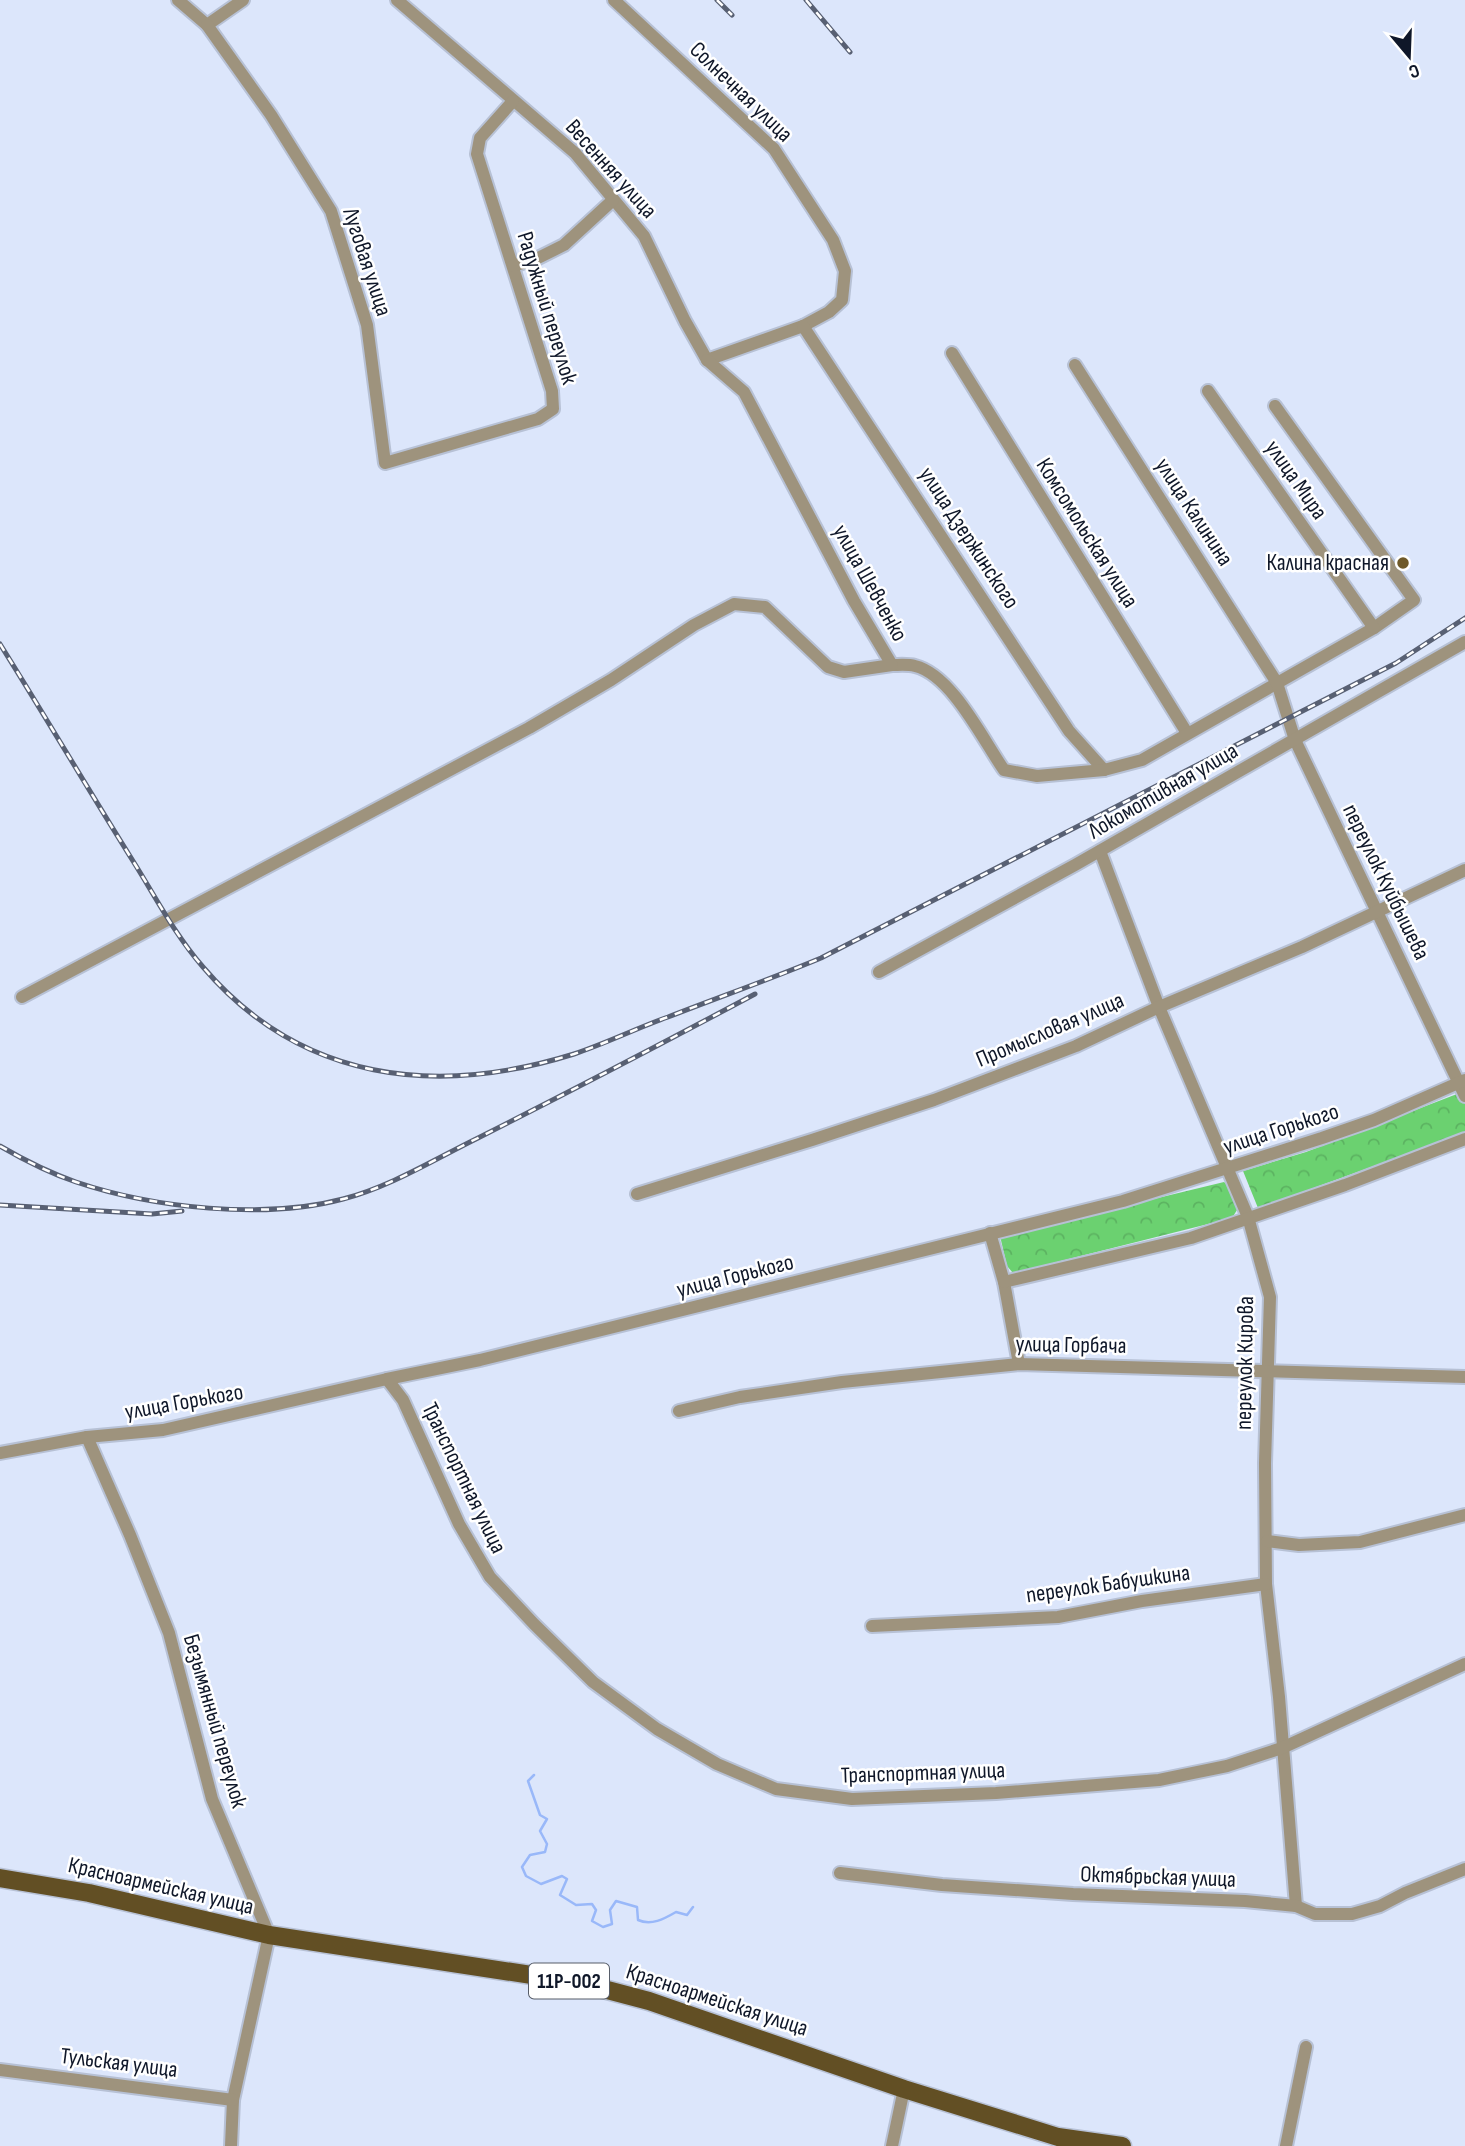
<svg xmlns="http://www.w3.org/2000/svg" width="1465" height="2146" font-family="'Sofia Sans Condensed',sans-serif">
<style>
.forest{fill:url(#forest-crowns)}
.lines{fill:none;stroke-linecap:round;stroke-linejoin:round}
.stream{stroke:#99b8f9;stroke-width:2.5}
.minor-casing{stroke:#b7c1d5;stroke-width:16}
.primary-casing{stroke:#b7c1d5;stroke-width:21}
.minor{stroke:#9e937d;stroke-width:12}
.primary{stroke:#624f24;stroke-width:18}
.rail-casing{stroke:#586073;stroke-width:5}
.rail{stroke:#fff;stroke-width:2.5;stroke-dasharray:8;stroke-linecap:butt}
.poi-dot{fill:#6f5929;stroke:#fff;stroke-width:2.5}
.labels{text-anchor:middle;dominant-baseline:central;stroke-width:5;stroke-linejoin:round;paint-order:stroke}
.shield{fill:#fff;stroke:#575d69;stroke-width:2}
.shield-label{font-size:21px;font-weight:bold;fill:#0f1729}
.street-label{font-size:23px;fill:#0f1729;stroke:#fff}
.poi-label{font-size:23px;fill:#0f1729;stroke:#fff;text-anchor:end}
</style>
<defs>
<pattern id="forest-crowns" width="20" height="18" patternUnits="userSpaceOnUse" patternTransform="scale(1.75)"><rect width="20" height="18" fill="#6bd170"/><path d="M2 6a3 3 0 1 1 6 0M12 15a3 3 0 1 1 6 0" fill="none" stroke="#5cb361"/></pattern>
</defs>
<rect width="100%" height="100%" fill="#dce6fb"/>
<g class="forest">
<path d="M1457,1094L1465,1102V1133L1258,1208L1243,1171L1306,1152Z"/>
<path d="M1224,1182C1234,1189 1236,1198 1237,1210L1232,1218L1013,1273L1007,1266L1000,1236Z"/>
</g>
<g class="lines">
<path class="stream" d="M534,1775L528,1781L540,1815L547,1819L540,1831L547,1844L545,1852L530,1855L522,1867L526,1876L541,1884L562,1876L567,1879L560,1895L576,1905L592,1904L596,1910L592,1921L603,1927L612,1924L610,1910L616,1901L637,1907L638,1920C651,1926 664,1919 676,1912L687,1915L693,1907"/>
<g class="minor-casing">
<g id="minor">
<path d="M178,0L207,25L243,0"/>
<path d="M397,0L575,153L644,236L685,321L707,360L803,326L829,312L842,300L845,271L833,240L774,149L614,0"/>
<path d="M207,25L271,115L331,211L367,325L385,463L538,419L553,409L552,391L477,154L480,138L513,101"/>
<path d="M513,266L538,258L564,245L613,200"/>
<path d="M803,326L1069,731L1104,770"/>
<path d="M952,353L1187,733"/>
<path d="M707,360L744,392L854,601L892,665C899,665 908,664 915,666C952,675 983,740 1004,770L1037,776L1104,770L1142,760L1374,628L1414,600L1275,406"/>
<path d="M1075,365L1277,683L1295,740L1465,1096"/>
<path d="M1208,391L1374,628"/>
<path d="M1100,851L1159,1007L1248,1217L1270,1297L1265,1463L1266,1584L1279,1697L1296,1906"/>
<path d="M879,972L1075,865L1465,642"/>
<path d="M22,997L529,728L611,680L694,625L734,604L765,607L828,667L844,672L892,665"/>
<path d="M637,1194L812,1140L934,1100L1076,1046L1159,1007L1302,947L1465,870"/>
<path d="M990,1233L1004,1282L1019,1364"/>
<path d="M1004,1282L1191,1238L1345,1185L1465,1139"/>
<path d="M387,1379L403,1400L459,1524L490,1577L534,1624L593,1682L657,1729L717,1764L776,1789L852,1799L996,1793L1159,1780L1227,1766L1282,1748L1465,1664"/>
<path d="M679,1411L740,1397L842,1382L1019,1364L1465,1377"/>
<path d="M87,1437L130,1535L169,1633L212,1799L269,1935L233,2100L231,2146"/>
<path d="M0,1453L87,1437L163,1430L387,1379L480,1360L1123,1201L1322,1138L1374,1120L1465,1080"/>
<path d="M1267,1541L1299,1545L1360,1542L1465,1515"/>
<path d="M872,1626L1058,1617L1142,1601L1266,1584"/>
<path d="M840,1873L942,1885L1073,1894L1245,1901L1296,1906L1315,1914H1352L1380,1906L1405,1893L1465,1869"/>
<path d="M0,2070L233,2100"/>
<path d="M892,2146L904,2089"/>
<path d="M1286,2146L1306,2047"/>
</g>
</g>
<g class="primary-casing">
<path id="primary" d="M0,1878L89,1893L269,1935L577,1982L649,2001L904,2089L1058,2137L1122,2146"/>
</g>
<use href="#minor" class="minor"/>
<use href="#primary" class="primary"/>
<g class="rail-casing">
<g id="rail">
<path d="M717,0L732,15"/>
<path d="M806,0L850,52"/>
<path d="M0,644C45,716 88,789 133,861C155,896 175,935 203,967C301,1082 436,1097 574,1054C607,1043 637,1028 668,1017C719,997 771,979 821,958L1396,663L1465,618"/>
<path d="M0,1146C24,1160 50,1173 76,1182C153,1208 265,1220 343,1199C390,1187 435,1159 478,1138C571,1091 663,1043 755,994"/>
<path d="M0,1205L152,1214L182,1211"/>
</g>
</g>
<use href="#rail" class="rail"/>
</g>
<circle class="poi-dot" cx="1403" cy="563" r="7"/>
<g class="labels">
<rect class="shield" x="529" y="1963.5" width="80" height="35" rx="5"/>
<g class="shield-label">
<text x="569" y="1981">11Р-002</text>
</g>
<g class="street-label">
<text transform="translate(741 92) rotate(44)">Солнечная улица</text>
<text transform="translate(611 169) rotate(48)">Весенняя улица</text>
<text transform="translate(367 262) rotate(72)">Луговая улица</text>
<text transform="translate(547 308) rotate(73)">Радужный переулок</text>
<text transform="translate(1296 480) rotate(55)">улица Мира</text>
<text transform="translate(1194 512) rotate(57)">улица Калинина</text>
<text transform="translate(1087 533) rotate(58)">Комсомольская улица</text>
<text transform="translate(969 538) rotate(57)">улица Дзержинского</text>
<text transform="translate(870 583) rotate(61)">улица Шевченко</text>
<text transform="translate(1163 791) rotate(-30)">Локомотивная улица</text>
<text transform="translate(1386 882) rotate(64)">переулок Куйбышева</text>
<text transform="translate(1050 1030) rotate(-23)">Промысловая улица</text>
<text transform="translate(1281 1129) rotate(-18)">улица Горького</text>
<text transform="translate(735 1276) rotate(-14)">улица Горького</text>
<text transform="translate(1071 1345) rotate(1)">улица Горбача</text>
<text transform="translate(1245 1363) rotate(-89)">переулок Кирова</text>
<text transform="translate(184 1402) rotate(-10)">улица Горького</text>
<text transform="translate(464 1478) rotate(64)">Транспортная улица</text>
<text transform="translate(1108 1584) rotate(-8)">переулок Бабушкина</text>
<text transform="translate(215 1721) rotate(74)">Безымянный переулок</text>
<text transform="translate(923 1773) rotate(-2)">Транспортная улица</text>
<text transform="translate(1158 1877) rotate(2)">Октябрьская улица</text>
<text transform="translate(161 1886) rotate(13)">Красноармейская улица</text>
<text transform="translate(717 2000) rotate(18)">Красноармейская улица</text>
<text transform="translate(119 2063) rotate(7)">Тульская улица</text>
</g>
<g class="poi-label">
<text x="1389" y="563">Калина красная</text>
</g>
</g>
<g transform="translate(1409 56) rotate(161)" stroke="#ffffff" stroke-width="5" paint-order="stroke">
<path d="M0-5L12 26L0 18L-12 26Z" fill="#0f1729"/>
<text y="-10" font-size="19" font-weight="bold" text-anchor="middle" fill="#0f1729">С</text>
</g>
</svg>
